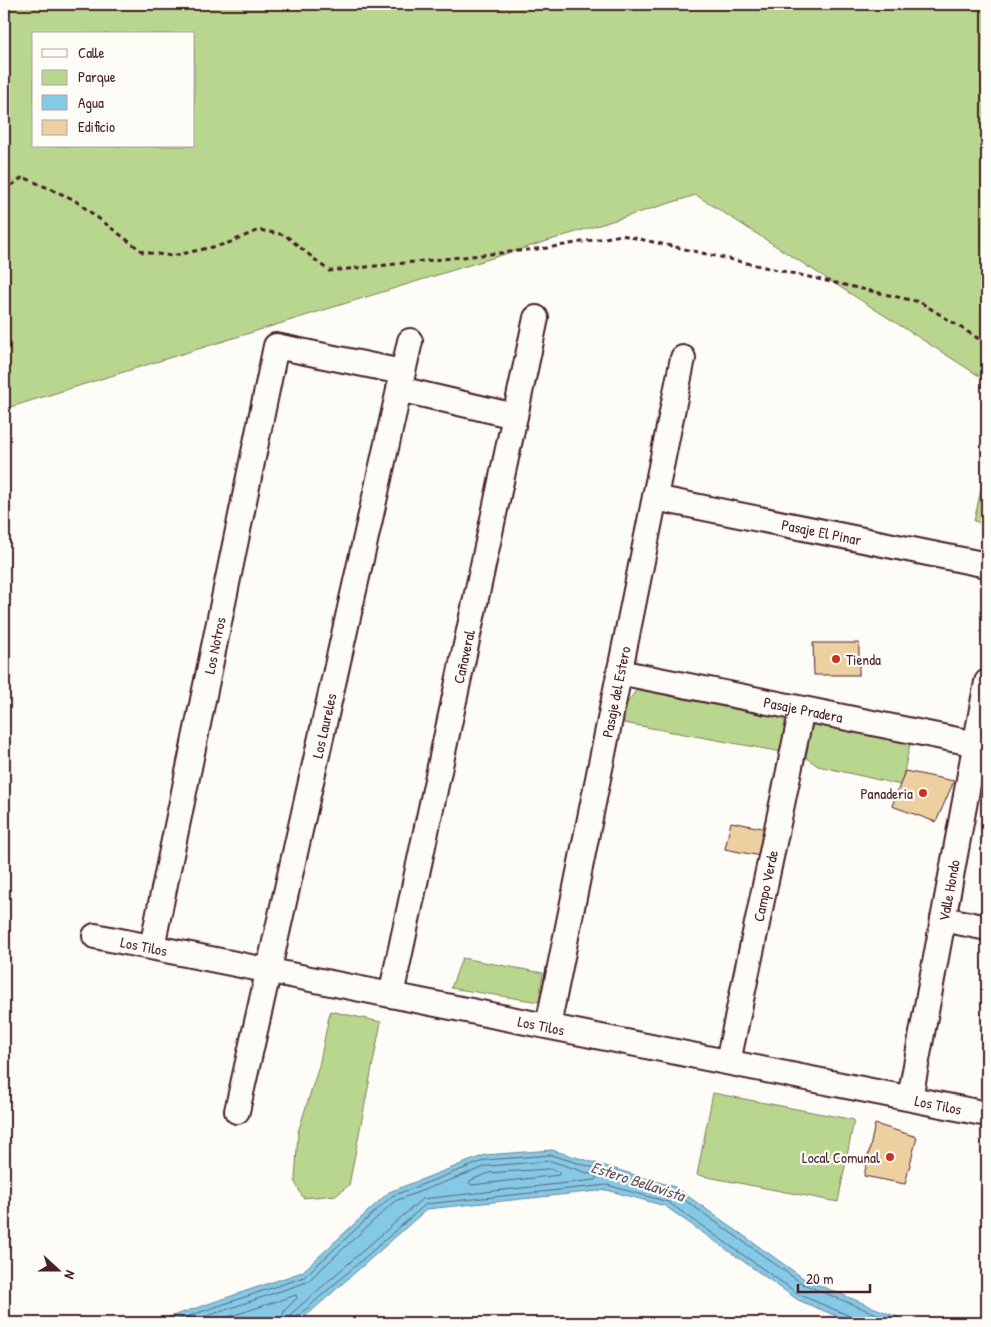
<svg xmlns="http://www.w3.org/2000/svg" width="991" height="1327" font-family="'Patrick Hand',sans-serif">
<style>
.green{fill:#b9d68e;stroke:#827a5c;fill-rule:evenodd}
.water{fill:#84c9e5;stroke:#6d859b}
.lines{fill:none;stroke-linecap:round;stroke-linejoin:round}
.shore{stroke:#616375;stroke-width:1}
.building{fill:#edd0a0;stroke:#4a1f2b}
.street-casing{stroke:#4a1f2b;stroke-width:28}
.path{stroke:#4a1f2b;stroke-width:3;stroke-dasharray:5 4;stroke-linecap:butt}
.street{stroke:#fdfcf7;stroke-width:24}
.poi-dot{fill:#c8321e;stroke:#fdfcf7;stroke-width:2}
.labels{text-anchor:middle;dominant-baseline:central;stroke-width:4.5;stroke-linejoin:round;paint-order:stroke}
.street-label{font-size:15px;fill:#4a1f2b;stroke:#fdfcf7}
.poi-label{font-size:15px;fill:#4a1f2b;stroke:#fdfcf7;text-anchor:end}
.water-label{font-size:16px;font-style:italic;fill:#5b5263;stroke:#fdfcf7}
</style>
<rect width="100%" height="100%" fill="#fdfcf7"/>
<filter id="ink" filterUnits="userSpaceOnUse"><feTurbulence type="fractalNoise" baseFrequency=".02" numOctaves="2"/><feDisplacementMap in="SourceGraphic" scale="10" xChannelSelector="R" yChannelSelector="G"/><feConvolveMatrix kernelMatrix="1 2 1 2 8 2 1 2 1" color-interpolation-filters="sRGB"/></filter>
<g filter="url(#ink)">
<g class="green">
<path d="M4,4H987V381L696,195L4,409ZM34,34H194V146H34Z"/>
<path d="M987,463V525L974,521Z"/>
<path d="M637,689H668L777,713L788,725L782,752L624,723L622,710Z"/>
<path d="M817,722H843L910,744L901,785L818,766L805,757L800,740Z"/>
<path d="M462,958L543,973L539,1002L451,988Z"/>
<path d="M330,1011L381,1022L349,1185L337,1195L303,1198L295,1182L298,1132L319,1066Z"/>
<path d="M713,1093L854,1120L838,1202L697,1175Z"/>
</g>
<path class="water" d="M552,1150L675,1187L806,1280L912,1323H853L798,1300L665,1206L607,1190L427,1209L298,1323H152L302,1272L389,1192L485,1155Z"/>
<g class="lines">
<g class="shore">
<path d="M550,1169L559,1172V1175L472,1185L469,1183L471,1180L489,1173Z"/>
<path d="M168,1323L304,1277L392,1196L486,1160L551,1155L672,1191L803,1284L898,1323"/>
<path d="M187,1323L307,1282L395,1201L487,1166L551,1161L597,1176L595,1180L422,1199L292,1313L288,1323"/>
<path d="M210,1323L296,1295L297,1298L284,1311L281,1323"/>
<path d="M295,1323L297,1317L426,1204L607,1185L668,1202L800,1295L850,1316L853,1323"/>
</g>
</g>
<g class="building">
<path d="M813,643H859V675H814Z"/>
<path d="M905,771L954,781L936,822L892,806Z"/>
<path d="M731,822L767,829L760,856L725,849Z"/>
<path d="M875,1124L917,1137L905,1184L864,1176Z"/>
</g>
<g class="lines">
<g class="street-casing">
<g id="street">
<path d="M399,389L515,416"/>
<path id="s1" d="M655,498L987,565"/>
<path id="s2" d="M619,672L987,746"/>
<path d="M943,919L987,928"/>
<path id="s3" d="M95,936L987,1114"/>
<path id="s4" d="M152,947L276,346L402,372"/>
<path id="s5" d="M391,995L536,318"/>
<path id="s6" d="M548,1026L683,358"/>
<path id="s7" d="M728,1062L802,709"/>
<path id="s8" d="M910,1098L987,682"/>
<path id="s9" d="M237,1111L410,341"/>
</g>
</g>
<path class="path" d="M4,191L23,177L73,199L143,252L172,256L226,244L259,230L285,235L329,271L547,248L622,235L920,302L987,344"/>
<use href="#street" class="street"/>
</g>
</g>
<g class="poi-dot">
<circle cx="836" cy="659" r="5"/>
<circle cx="923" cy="793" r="5"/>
<circle cx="890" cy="1157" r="5"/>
</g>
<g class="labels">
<g class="street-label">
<text stroke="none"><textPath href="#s1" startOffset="170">Pasaje El Pinar</textPath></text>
<text stroke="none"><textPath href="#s4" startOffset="308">Los Notros</textPath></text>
<text stroke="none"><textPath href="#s5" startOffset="346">Cañaveral</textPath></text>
<text stroke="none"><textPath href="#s6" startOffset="341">Pasaje del Estero</textPath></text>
<text stroke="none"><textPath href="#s2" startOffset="188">Pasaje Pradera</textPath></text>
<text stroke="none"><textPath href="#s9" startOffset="395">Los Laureles</textPath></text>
<text stroke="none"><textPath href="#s7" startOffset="180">Campo Verde</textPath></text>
<text stroke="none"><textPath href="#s8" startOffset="211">Valle Hondo</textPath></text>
<text stroke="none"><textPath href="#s3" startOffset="50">Los Tilos</textPath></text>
<text stroke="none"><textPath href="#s3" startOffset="455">Los Tilos</textPath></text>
<text stroke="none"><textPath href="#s3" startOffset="860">Los Tilos</textPath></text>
</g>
<g class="poi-label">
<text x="846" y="659" text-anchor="start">Tienda</text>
<text x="913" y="793">Panaderia</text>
<text x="880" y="1157">Local Comunal</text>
</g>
<g class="water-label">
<text transform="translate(638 1181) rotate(18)">Estero Bellavista</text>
</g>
</g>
<rect width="991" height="1327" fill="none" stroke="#fdfcf7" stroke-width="20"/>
<rect x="10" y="10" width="971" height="1307" fill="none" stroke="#4a1f2b" stroke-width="2" filter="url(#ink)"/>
<rect x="32" y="32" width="162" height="115" fill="#fdfcf7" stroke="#b5a4a5"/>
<rect x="42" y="49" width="25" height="8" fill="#fdfcf7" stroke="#b5a4a5"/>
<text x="78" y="58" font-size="15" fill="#4a1f2b">Calle</text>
<rect x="42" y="70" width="25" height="15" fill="#b9d68e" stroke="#b5a4a5"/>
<text x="78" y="82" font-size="15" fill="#4a1f2b">Parque</text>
<rect x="42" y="95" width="25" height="15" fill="#84c9e5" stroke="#b5a4a5"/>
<text x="78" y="108" font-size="15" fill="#4a1f2b">Agua</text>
<rect x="42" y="120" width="25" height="15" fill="#edd0a0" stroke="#b5a4a5"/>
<text x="78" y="132" font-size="15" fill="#4a1f2b">Edificio</text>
<g transform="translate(58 1270) rotate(111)" stroke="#fdfcf7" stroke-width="4" paint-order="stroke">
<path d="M0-4L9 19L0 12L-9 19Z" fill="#4a1f2b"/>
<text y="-8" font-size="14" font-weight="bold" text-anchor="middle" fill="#4a1f2b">N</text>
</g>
<path d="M798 1284v8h72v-8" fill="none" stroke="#4a1f2b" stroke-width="2.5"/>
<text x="806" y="1284" font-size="15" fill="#4a1f2b" stroke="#fdfcf7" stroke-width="4" paint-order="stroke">20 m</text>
</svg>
